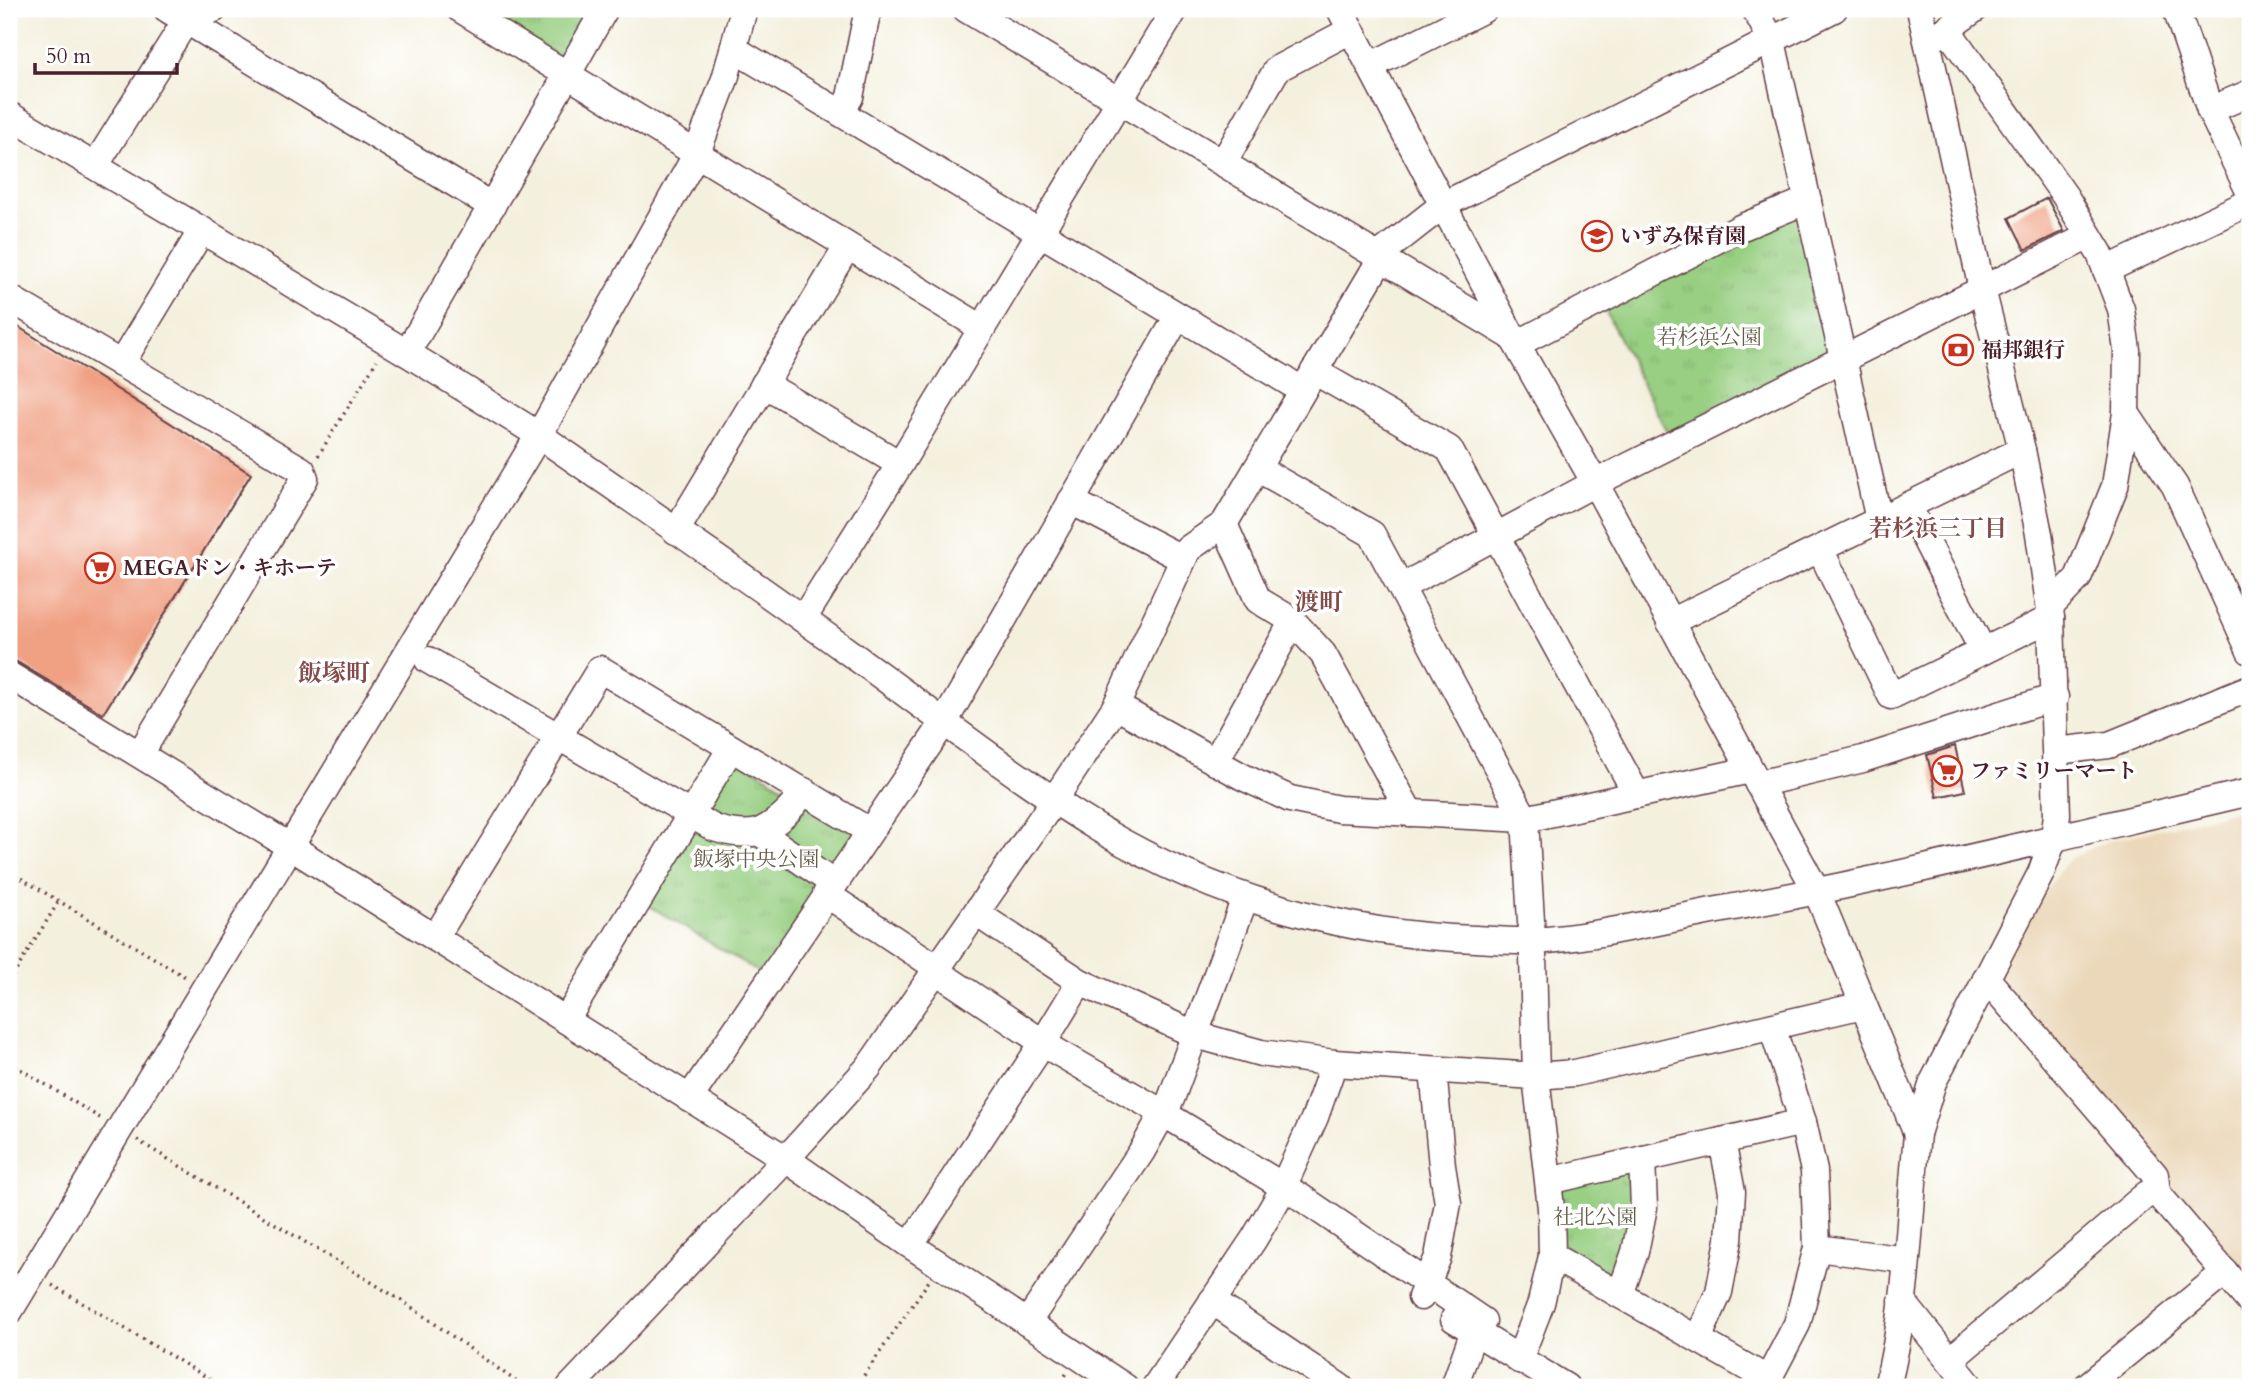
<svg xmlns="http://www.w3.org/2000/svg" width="2259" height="1396" font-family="Cardo,'Noto Serif JP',serif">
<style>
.built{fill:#ebd8ba}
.park{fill:url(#park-tufts);stroke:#717756;stroke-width:2}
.building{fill:#f0a083}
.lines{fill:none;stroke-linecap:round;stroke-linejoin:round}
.minor-casing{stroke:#643e46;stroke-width:29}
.path{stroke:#643e46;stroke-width:3.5;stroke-dasharray:2 5;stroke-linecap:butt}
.minor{stroke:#fff;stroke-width:26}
.labels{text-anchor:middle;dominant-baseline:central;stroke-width:7;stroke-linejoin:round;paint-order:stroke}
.poi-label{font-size:21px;font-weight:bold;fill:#4a1f2b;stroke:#fff;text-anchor:start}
.park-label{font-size:21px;fill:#655d49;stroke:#fff}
.neighbourhood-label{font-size:23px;font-weight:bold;fill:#844c4a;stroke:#fff}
.quarter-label{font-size:24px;font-weight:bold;fill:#844c4a;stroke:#fff}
</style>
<defs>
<pattern id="park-tufts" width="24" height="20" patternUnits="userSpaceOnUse" patternTransform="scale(1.75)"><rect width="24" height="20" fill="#98cf82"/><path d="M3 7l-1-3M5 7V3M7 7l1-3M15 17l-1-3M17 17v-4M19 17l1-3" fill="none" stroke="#84b170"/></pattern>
</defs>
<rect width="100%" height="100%" fill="#fff"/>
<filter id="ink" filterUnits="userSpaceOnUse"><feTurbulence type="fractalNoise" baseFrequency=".0143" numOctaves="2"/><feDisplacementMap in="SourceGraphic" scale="14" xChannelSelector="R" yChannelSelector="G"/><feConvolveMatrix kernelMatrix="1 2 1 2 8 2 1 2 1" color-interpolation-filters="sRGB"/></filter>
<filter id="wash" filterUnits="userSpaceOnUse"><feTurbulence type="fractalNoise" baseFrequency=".00686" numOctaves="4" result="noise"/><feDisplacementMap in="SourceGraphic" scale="28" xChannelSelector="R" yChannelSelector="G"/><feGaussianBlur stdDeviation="1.57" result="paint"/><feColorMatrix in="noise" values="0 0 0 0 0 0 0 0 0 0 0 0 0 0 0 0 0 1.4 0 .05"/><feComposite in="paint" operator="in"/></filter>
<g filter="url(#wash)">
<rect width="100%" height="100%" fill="#f4f0de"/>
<path class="built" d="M2250,808V1289L2161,1183L2166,1168L1996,973L2056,875L2071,858L2108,841Z"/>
<g class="park">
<path d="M480,9H595L566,60Z"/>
<path d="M1797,213L1837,355L1670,438L1604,308Z"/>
<path d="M736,758L857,832L763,975L646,904Z"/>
<path d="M1634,1170L1635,1206L1616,1279L1560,1243L1558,1189Z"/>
</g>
<g id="blocks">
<g class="building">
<path d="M2047,198L2064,231L2025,250L2009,218Z"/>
<path d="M9,321L251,474L103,714L17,662L9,659Z"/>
<path d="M1955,746L1965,791L1937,797L1927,755Z"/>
</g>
</g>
</g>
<g filter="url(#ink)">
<use href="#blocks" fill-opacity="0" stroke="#643e46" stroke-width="2"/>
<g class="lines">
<g class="minor-casing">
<g id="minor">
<path d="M167,9L492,206"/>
<path d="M460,9L982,328"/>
<path d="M744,9L725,79L696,155L539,435C642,507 746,577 847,651C931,711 1013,777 1101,830C1214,897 1344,935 1476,939C1494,940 1514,942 1532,941C1594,938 1657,921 1718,910C1897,878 2073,833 2250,792"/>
<path d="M966,9L1511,336"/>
<path d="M1340,9L1513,338L1595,483L1817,892L1917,1134"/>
<path d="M1755,9L1772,41L1879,520"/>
<path d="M2176,9L2210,110L2250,193"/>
<path d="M1947,29L2065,196L2100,254L2121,309L2127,350L2126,413L2115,486L2078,578L2050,607"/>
<path d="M1933,39L1975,9"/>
<path d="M734,49L1302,390"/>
<path d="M1370,66L1484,9"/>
<path d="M2210,110L2250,93"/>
<path d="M841,113L850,97L868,9"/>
<path d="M9,115L407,353L539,435L9,1312"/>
<path d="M1223,163L1277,69L1351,30"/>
<path d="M95,166L185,22L214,9"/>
<path d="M1379,255L1443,205L1834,9"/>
<path d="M2106,270L2250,202"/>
<path d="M9,298L302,470L305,478L140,754"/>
<path d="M1517,344L1740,228L1808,200"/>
<path d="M407,353L605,9"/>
<path d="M121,364L202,230"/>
<path d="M1314,371L1449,449L1637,795"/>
<path d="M764,384L900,464"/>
<path d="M2126,413L2175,486L2250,651"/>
<path d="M1257,468L1372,534L1525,819L1533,955L1536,1076L1551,1208L1552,1256L1541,1303L1519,1360"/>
<path d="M1071,501L1183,559"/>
<path d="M1908,506L1983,651"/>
<path d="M1224,524L1258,600L1293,621L1323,654L1410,813"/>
<path d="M676,531L847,247"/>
<path d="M1820,549L1891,696L2051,618"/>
<path d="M1401,587L1595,483L2089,236"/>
<path d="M803,619L900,464L1175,9"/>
<path d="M1670,622L2022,450"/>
<path d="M428,660L714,828C730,833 742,835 759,832L833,883"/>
<path d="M9,675L291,847L786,1159L910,1245L1125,1387"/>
<path d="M1116,706L1243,777L1290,799L1339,809L1525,819L1750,770"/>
<path d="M2056,751L2109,745L2250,688"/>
<path d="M1215,762L1293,621"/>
<path d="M1758,784L1863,759L2055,697"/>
<path d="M759,832C779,822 791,810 804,791"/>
<path d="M826,894L927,961L936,971L1054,1050L1163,1113L1299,1196L1483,1321"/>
<path d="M976,913L1080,982L1196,1035L1261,1053L1334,1063L1536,1076L1575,1073L1863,1005"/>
<path d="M435,938L600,669L869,831"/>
<path d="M1986,978L2155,1175L2157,1193"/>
<path d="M566,1020L731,748"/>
<path d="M689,1099L945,721L1178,316"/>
<path d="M1549,1181L1803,1122"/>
<path d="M910,1245L1043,1043L1080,982"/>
<path d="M1817,1248L1906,1260"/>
<path d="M1552,1256L1769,1380"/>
<path d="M1620,1295L1635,1252L1644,1207L1642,1159"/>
<path d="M1421,1297L1438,1257L1448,1203L1442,1166L1433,1070"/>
<path d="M1212,1301L1340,1387"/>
<path d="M1902,1301L1971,1387"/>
<path d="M1454,1319L1566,1387"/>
<path d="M1027,1323L1142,1151L1171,1099L1245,898"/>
<path d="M1698,1339L1719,1292L1729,1240L1732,1192L1722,1141"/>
<path d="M1950,1360L2147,1194L2157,1193L2250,1302"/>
<path d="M570,1387L786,1159L868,1068L1048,809L1116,706L1188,549L1224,524L1382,257"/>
<path d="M1155,1387L1254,1239L1278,1198L1315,1117L1334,1063"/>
<path d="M1454,1387L1473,1333"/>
<path d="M1764,1387L1797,1324L1817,1248L1814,1171L1803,1122L1772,1027"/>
<path d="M1887,1387C1908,1306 1909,1218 1917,1134L1933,1082L2041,873L2054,837L2057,815L2051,618L2039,534L2022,450L1982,289L1920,9"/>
<path d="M2086,1387L2225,1272"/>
</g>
</g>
<g class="path">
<path d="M318,456L377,360"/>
<path d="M9,871L187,978"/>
<path d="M9,982L59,901"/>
<path d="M9,1062L100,1118"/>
<path d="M137,1140L404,1302L524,1387"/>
<path d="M52,1285L223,1387"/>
<path d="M856,1387L929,1281"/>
<path d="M1057,1387L1067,1373"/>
</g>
<use href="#minor" class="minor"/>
</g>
</g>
<defs>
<g id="school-ring" transform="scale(1.575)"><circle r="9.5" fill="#fff" stroke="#c8321e" stroke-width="1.5"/><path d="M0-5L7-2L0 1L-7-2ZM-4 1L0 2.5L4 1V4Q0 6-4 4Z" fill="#c8321e"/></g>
<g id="bank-ring" transform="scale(1.575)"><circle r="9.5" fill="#fff" stroke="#c8321e" stroke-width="1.5"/><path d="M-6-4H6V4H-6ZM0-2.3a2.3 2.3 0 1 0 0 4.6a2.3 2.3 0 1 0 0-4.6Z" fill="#c8321e"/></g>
<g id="supermarket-ring" transform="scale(1.575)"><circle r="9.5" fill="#fff" stroke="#c8321e" stroke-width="1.5"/><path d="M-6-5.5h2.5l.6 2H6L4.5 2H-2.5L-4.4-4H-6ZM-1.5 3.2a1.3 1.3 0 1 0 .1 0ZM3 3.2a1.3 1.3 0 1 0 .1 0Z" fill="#c8321e"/></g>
</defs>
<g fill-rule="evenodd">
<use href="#school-ring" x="1597" y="236"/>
<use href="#bank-ring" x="1958" y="350"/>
<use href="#supermarket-ring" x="100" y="568"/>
<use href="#supermarket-ring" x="1947" y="771"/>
</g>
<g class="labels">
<g class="poi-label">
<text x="1620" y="236">いずみ保育園</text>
<text x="1981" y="350">福邦銀行</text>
<text x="123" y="568">MEGAドン・キホーテ</text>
<text x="1970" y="771">ファミリーマート</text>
</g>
<g class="park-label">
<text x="1709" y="337">若杉浜公園</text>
<text x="756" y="859">飯塚中央公園</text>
<text x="1595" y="1217">社北公園</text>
</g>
<g class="neighbourhood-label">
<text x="1938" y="528">若杉浜三丁目</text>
</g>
<g class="quarter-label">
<text x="1319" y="602">渡町</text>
<text x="334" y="673">飯塚町</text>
</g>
</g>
<rect width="2259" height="1396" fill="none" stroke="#fff" stroke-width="35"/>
<path d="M35 63v10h142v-10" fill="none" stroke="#4a1f2b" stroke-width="3.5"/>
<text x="46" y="63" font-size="21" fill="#4a1f2b" stroke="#ffffff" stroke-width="5" paint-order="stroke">50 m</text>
</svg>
